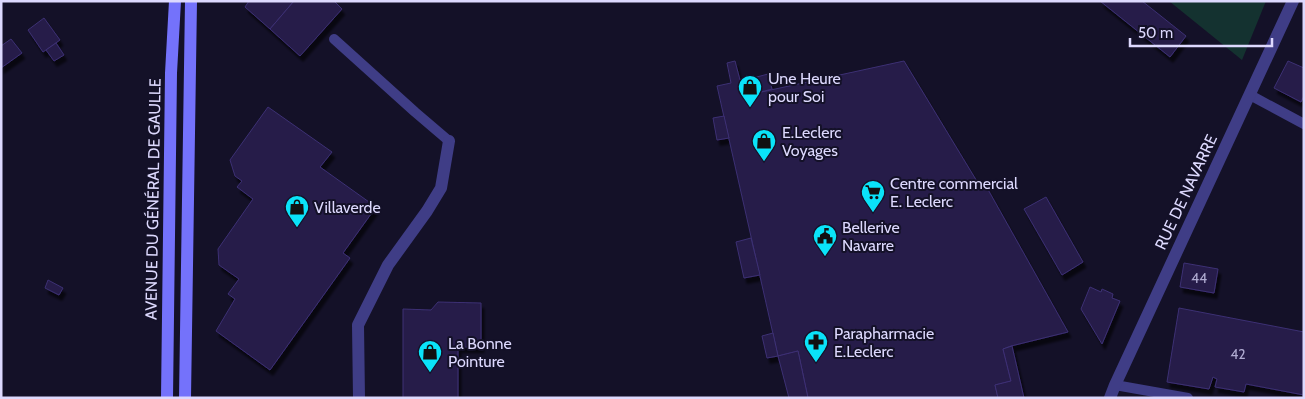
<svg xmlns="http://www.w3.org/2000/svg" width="1305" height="399" font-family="Cabin,sans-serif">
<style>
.grass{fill:#143230}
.building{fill:#251d48;stroke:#3d3074;filter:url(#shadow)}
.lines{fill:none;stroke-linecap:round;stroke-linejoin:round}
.lane{stroke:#3f3d86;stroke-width:10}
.street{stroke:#3f3d86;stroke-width:12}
.secondary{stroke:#7472fb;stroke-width:12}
.labels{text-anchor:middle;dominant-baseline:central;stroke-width:4;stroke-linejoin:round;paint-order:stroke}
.number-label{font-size:14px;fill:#afaad0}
.poi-label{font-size:16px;fill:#ddd9fe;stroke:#141128;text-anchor:start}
.street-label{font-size:16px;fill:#ddd9fe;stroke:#141128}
</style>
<defs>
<filter id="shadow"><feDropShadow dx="3" dy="5.5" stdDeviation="1" flood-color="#0009"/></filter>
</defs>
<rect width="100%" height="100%" fill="#141128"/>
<path class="grass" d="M1169,1H1266L1242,60Z"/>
<g class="building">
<path d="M249,1H294L270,29L245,7Z"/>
<path d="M294,1H334L342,9L300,56L270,29Z"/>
<path d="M1100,1H1142L1186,36L1170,57Z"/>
<path d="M44,18L60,40L43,52L28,30Z"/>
<path d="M11,39L22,53L1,68V46Z"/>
<path d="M56,43L64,55L54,61L46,50Z"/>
<path d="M735,61L740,80L753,78L757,93L904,61L981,188L986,186L1068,332L1011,346L1003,349L1011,381L995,385L998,398H808L798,351L778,356L717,86L731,83L727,63Z"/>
<path d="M1288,61L1304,68V96L1301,102L1274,88Z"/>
<path d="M768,74L772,89L757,93L753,78Z"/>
<path d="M268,107L332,152L320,167L376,207L343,253L350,258L270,370L216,331L235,299L228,294L239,279L219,265L218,249L253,199L237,187L242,181L235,176L230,160Z"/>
<path d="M724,116L729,138L717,140L713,118Z"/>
<path d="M1046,197L1083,262L1062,275L1024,209Z"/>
<path d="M751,238L760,275L744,278L736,242Z"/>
<path d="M1184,263L1218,269L1214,293L1180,287Z"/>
<path d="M48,280L63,288L59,295L45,288Z"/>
<path d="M1090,287L1101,292L1102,289L1113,294L1112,298L1120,301L1102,344L1081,309Z"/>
<path d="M438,302L481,303V347H458V398H403V309L431,310Z"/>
<path d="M1179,308L1304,332V395L1246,384L1244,392L1215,387L1217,379L1213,377L1209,389L1167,382Z"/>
<path d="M773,333L778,356L767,358L762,336Z"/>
<path d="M1012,346L1024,398H998L995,385L1011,381L1003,349Z"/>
<path d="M798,351L808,398H789L778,356Z"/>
</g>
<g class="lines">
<g class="lane">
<path d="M334,39L415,112L449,141"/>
<path d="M1250,95L1304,124"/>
<path d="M1115,385L1188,398"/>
</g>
<g class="street">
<path d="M359,398L358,325L388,265L427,211L441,188L449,141"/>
<path d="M1110,398L1115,385L1293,1"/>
</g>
<g class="secondary">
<path d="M167,398L171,73L175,1"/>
<path d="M185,398L191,1"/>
</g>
</g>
<defs>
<g id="shop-pin" transform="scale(1.25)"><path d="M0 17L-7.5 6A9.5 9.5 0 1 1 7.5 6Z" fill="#0ae3f9" stroke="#141128"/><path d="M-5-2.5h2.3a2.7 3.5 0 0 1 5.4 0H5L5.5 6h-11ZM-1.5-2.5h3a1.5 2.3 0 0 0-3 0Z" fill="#111"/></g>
<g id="supermarket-pin" transform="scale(1.25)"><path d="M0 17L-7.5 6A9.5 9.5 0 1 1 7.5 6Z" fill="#0ae3f9" stroke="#141128"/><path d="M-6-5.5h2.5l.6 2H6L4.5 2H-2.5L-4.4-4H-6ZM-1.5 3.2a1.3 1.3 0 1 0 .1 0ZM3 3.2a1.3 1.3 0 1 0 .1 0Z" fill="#111"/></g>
<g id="civic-pin" transform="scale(1.25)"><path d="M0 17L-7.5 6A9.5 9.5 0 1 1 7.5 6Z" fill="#0ae3f9" stroke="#141128"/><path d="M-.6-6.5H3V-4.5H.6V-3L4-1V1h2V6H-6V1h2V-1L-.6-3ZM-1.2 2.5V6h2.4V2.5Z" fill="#111"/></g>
<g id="pharmacy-pin" transform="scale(1.25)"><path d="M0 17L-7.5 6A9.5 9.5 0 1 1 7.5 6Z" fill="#0ae3f9" stroke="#141128"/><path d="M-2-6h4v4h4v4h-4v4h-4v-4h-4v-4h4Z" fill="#111"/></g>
</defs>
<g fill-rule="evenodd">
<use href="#shop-pin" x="750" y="87"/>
<use href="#shop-pin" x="764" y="141"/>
<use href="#supermarket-pin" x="873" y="192"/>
<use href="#shop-pin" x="297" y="207"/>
<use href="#civic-pin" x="825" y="236"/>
<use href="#pharmacy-pin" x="816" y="342"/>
<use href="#shop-pin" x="430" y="352"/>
</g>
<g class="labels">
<g class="number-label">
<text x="1199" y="278">44</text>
<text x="1238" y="354">42</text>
</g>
<g class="poi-label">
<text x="768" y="78">Une Heure<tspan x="768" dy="18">pour Soi</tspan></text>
<text x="782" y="132">E.Leclerc<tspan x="782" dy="18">Voyages</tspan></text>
<text x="890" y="183">Centre commercial<tspan x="890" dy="18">E. Leclerc</tspan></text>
<text x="314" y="207">Villaverde</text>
<text x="842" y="227">Bellerive<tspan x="842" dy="18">Navarre</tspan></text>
<text x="834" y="333">Parapharmacie<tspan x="834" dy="18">E.Leclerc</tspan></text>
<text x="448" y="343">La Bonne<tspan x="448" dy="18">Pointure</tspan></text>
</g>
<g class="street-label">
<text transform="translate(1186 192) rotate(-65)">RUE DE NAVARRE</text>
<text transform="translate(153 199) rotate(-89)">AVENUE DU GÉNÉRAL DE GAULLE</text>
</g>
</g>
<rect width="1305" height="399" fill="none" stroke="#ddd9fe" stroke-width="5"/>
<path d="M1130 38v8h142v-8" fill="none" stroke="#ddd9fe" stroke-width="2.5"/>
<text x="1138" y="38" font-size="15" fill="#ddd9fe" stroke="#141128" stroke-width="4" paint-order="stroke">50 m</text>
</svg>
